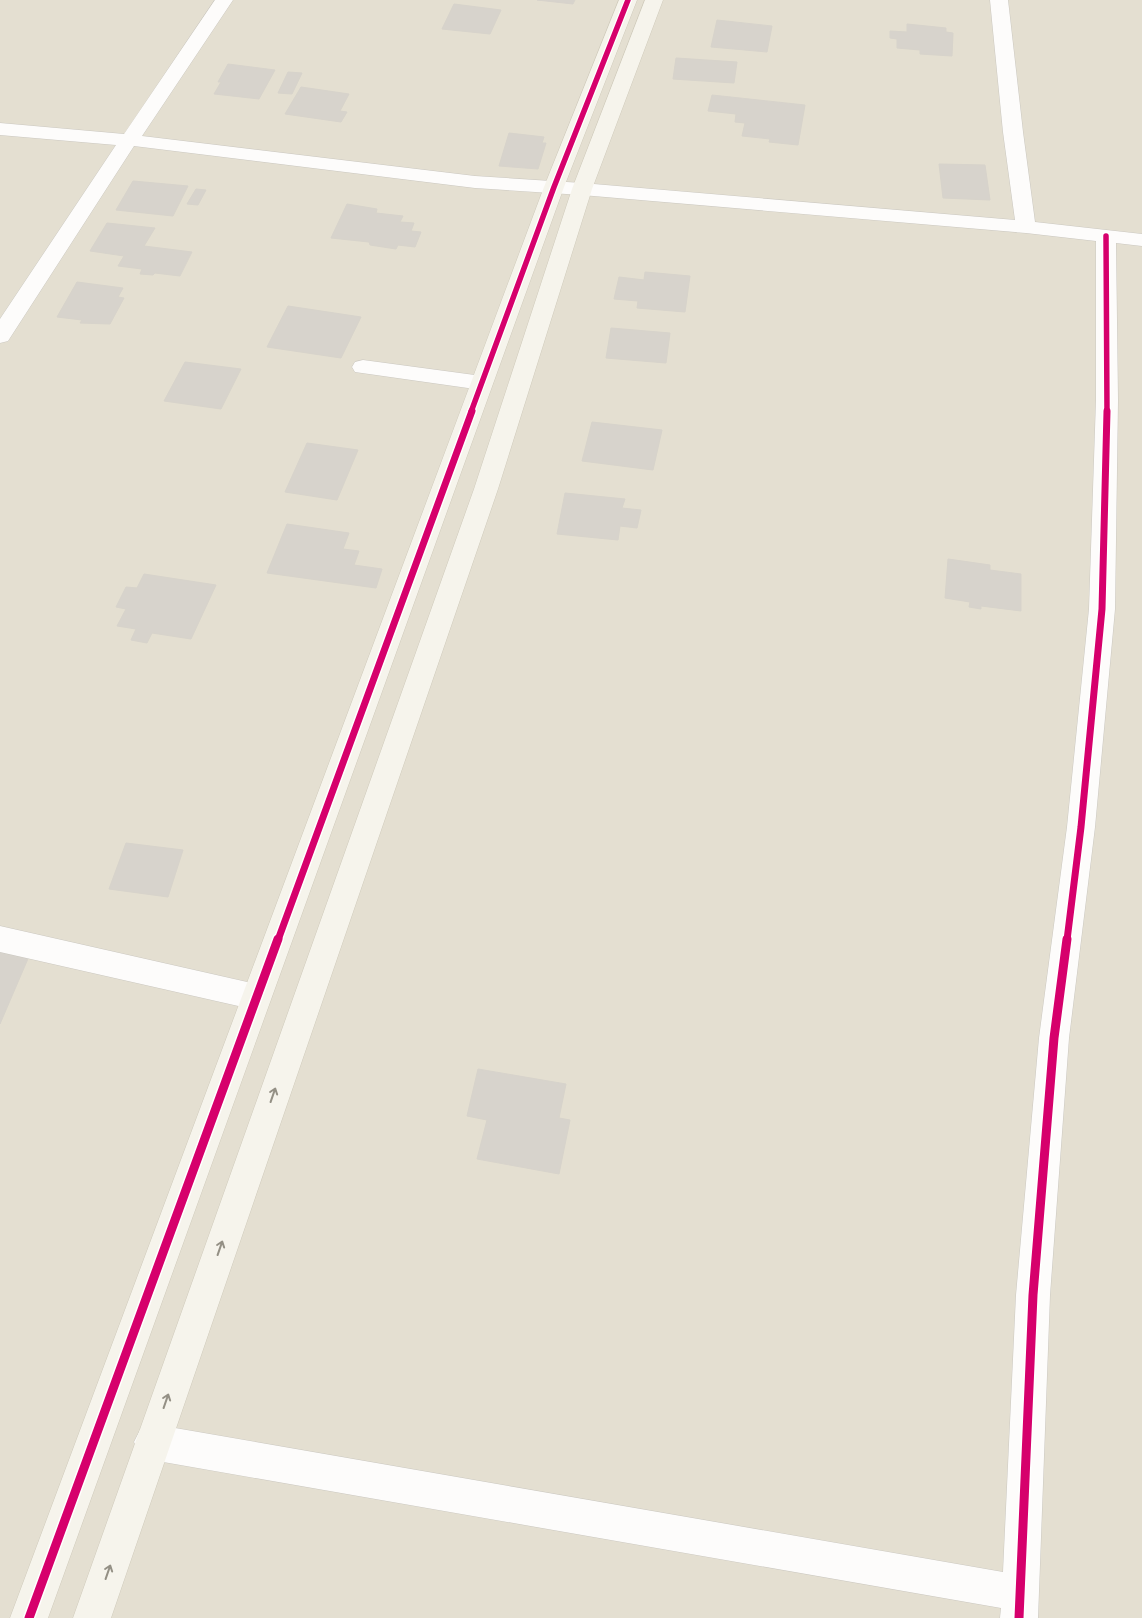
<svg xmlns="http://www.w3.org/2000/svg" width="1142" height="1618" font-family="'Fira Sans Condensed',sans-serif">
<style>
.residential{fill:#e4dfd1}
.building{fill:#d7d3cc;stroke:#d7d3cb}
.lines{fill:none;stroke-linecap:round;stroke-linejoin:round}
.street-casing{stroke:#cbc8c1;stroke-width:1}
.secondary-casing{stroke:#cfcabb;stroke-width:1}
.street{fill:#fdfcfb;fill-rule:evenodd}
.secondary{fill:#f6f4ec;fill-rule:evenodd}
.cycleway-far2-casing{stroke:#fff;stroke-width:8}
.cycleway-far1-casing{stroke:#fff;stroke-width:10}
.cycleway-casing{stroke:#fff;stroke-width:12}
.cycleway-far2{stroke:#d6006c;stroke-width:5.5}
.cycleway-far1{stroke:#d6006c;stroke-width:7}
.cycleway{stroke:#d6006c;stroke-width:9}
.oneway{stroke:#949085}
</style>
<rect width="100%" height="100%" fill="#efece5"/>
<rect class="residential" x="0" y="0" width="1142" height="1618"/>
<g class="building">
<path d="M537,0H575L573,4Z"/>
<path d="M454,4L501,10L490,34L442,29Z"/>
<path d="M717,20L772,26L767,52L711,47Z"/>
<path d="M907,24L946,28V32L953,33L952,56L920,54V50L897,48V39L890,38V31L907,32Z"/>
<path d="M676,58L737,62L734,83L673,79Z"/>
<path d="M228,64L275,70L259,99L214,94L221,82H218Z"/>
<path d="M288,72L302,73L292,94L278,93Z"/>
<path d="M301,87L349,94L340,111L347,112L341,122L285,114Z"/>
<path d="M712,95L805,105L798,145L769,142L770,139L742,136L745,123L735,122L736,114L708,111Z"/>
<path d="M509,133L544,137L542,143H546L538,169L499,166Z"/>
<path d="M939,164L985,165L990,200L943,198Z"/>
<path d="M133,181L188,186L173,216L116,210Z"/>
<path d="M196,189L206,190L198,205L187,204Z"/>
<path d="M347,204L377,209L376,213L403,216L400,222L414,223L411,231L421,232L415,247L398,245L396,249L370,245L369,242L331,238Z"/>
<path d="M107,223L155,228L144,246L192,252L180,276L155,273L153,275L140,274L142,269L118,266L124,256L90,251Z"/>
<path d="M645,272L690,276L685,312L637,308L638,301L614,299L619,277L644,280Z"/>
<path d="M77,282L123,288L118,297L124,298L110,324L80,323L82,320L57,317Z"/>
<path d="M288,306L361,317L341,358L267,347Z"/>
<path d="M611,328L670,333L666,363L606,358Z"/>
<path d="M185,362L241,369L221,409L164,401Z"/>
<path d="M592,422L662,430L653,470L582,461Z"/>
<path d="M307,443L358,450L337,500L285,492Z"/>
<path d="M565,493L625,499L622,508L641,510L637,528L620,526L618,540L557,534Z"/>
<path d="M287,524L349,533L343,549L359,551L354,565L382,569L376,588L267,573Z"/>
<path d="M948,559L990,565V570L1021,574V611L981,606V609L969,607L970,602L945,598Z"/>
<path d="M144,574L216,585L191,639L152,633L147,643L131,640L136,629L117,626L126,609L116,607L126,587L137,588Z"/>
<path d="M126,843L183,850L168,897L109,889Z"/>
<path d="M0,949L30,954L0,1024Z"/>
<path d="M478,1069L566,1084L559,1118L570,1120L559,1174L477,1159L487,1120L467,1116Z"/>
</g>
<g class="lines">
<g class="street-casing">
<g id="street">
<path d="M215,0H233L142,136L475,176L582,183L1015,220L1003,132L990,0H1008L1023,132L1035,222L1142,234V246L1116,243L1118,400L1115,609L1095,827L1069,1038L1050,1295L1038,1618H1000L1001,1608L152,1460L140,1454L134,1442L140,1430L152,1424L1003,1572L1016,1295L1039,1038L1067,827L1089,609L1096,400V241L1026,233L582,195L475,188L134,146L8,341L0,343V319L116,145L0,135V123L124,134Z"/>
<path d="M363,360L482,376L490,378L493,383L490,388L482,390L355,372L352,367L355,362Z"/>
<path d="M0,926L256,984L267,988L271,997L267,1006L256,1010L0,952Z"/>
</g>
</g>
<g class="secondary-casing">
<g id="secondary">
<path d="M619,0H637L564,187L48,1618H10L544,187Z"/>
<path d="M645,0H663L592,189L498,489L111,1618H73L474,489L572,189Z"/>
</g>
</g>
<use href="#street" class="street"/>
<use href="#secondary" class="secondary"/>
<g class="cycleway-far2-casing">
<g id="cycleway-far2">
<path d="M1106,236L1107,412"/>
<path d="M471,412L554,187L628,0"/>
</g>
</g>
<g class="cycleway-far1-casing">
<g id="cycleway-far1">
<path d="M278,940L472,411"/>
<path d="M1067,940L1081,827L1102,609L1107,411"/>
</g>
</g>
<g class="cycleway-casing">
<g id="cycleway">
<path d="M29,1618L278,939"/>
<path d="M1019,1618L1033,1295L1054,1038L1067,939"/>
</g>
</g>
<use href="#cycleway-far2" class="cycleway-far2"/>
<use href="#cycleway-far1" class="cycleway-far1"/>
<use href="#cycleway" class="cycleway"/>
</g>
<defs><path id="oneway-shaft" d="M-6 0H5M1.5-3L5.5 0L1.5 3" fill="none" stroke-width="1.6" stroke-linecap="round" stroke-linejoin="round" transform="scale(1.25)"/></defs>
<g class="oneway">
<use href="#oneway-shaft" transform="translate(273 1095) rotate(-71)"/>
<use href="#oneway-shaft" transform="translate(220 1248) rotate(-71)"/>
<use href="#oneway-shaft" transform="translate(166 1401) rotate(-71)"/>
<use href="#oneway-shaft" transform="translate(108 1572) rotate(-71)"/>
</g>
</svg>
